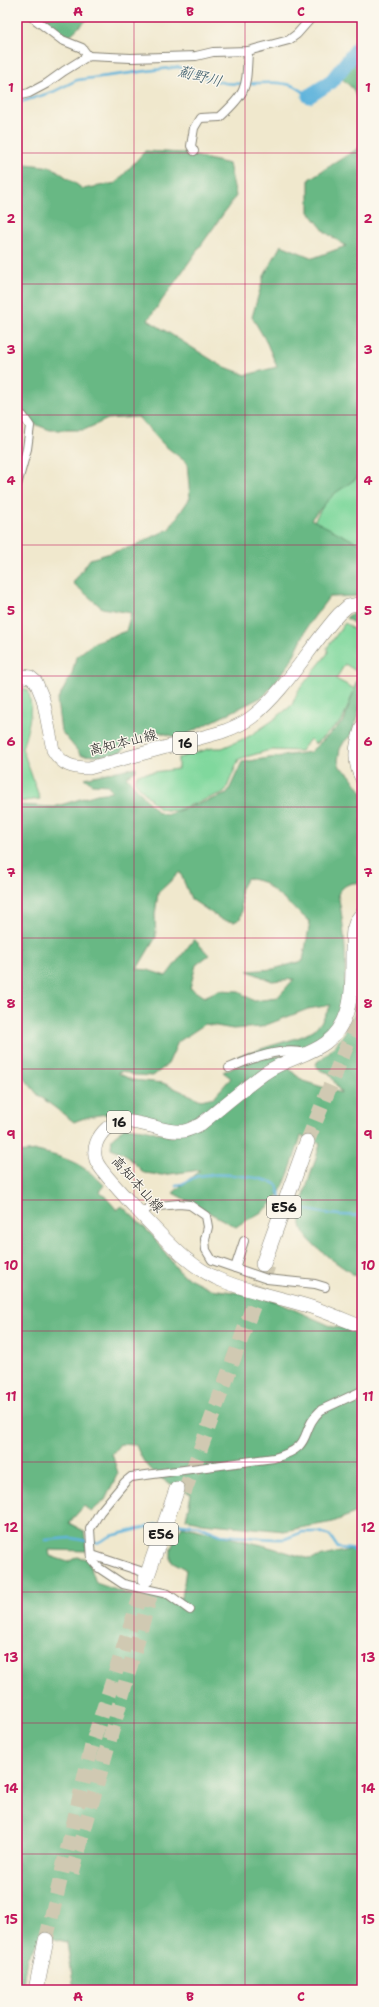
<svg xmlns="http://www.w3.org/2000/svg" width="379" height="2007" font-family="'Shantell Sans','Klee One',sans-serif">
<style>
.green{fill:#80d89d;stroke:#4e7a5c}
.forest{fill:#68b884;stroke:#426a50;fill-rule:evenodd}
.lines{fill:none;stroke-linecap:round;stroke-linejoin:round}
.stream{stroke:#60b4dc;stroke-width:2.5}
.river{stroke:#60b4dc;stroke-width:15}
.motorway-tunnel{stroke:#d0c9b2;stroke-width:15;stroke-dasharray:15 8;stroke-linecap:butt}
.minor-casing{stroke:#868274;stroke-width:10}
.primary-casing{stroke:#868274;stroke-width:14}
.motorway-casing{stroke:#868274;stroke-width:16}
.minor{stroke:#fff;stroke-width:8}
.primary{stroke:#fff;stroke-width:13}
.motorway{stroke:#fff;stroke-width:15}
.grid{fill:none;stroke:#c2185b;stroke-width:1;stroke-opacity:0.55}
.labels{text-anchor:middle;dominant-baseline:central;stroke-width:3;stroke-linejoin:round;paint-order:stroke}
.shield{fill:#fbf7ec;stroke:#5f5e5a;stroke-width:1}
.shield-label{font-size:13px;font-weight:bold;fill:#1c1c1c}
.street-label{font-size:14px;fill:#1c1c1c;stroke:#fbf7ec}
.water-label{font-size:15px;font-style:italic;fill:#375969;stroke:#fbf7ec}
.neatline{fill:none;stroke:#c2185b;stroke-width:1.5}
.grid-label{font-size:13px;text-anchor:middle;font-weight:bold;fill:#c2185b}
</style>
<rect width="100%" height="100%" fill="#fbf7ec"/>
<filter id="ink" filterUnits="userSpaceOnUse"><feTurbulence type="fractalNoise" baseFrequency=".025" numOctaves="2"/><feDisplacementMap in="SourceGraphic" scale="8" xChannelSelector="R" yChannelSelector="G"/><feConvolveMatrix kernelMatrix="1 2 1 2 8 2 1 2 1" color-interpolation-filters="sRGB"/></filter>
<filter id="wash" filterUnits="userSpaceOnUse"><feTurbulence type="fractalNoise" baseFrequency=".012" numOctaves="4" result="noise"/><feDisplacementMap in="SourceGraphic" scale="16" xChannelSelector="R" yChannelSelector="G"/><feGaussianBlur stdDeviation="0.9" result="paint"/><feColorMatrix in="noise" values="0 0 0 0 0 0 0 0 0 0 0 0 0 0 0 0 0 1.4 0 .05"/><feComposite in="paint" operator="in"/></filter>
<g filter="url(#wash)">
<rect width="100%" height="100%" fill="#f0e8cd"/>
<g class="green">
<path d="M362,468V549L312,524L333,490Z"/>
<path d="M345,623L362,635L361,658L356,671L345,664L336,679L355,689L342,721L315,744L310,739L301,751L270,750L239,759L225,792L175,811L159,809L134,781L138,774L178,769V758L212,748H222L248,737L272,721L292,705L298,691L328,653L327,648Z"/>
<path d="M17,686L28,690C34,707 28,731 22,748L40,799L17,802Z"/>
</g>
<g class="forest">
<path d="M38,17H93H90L68,37Z"/>
<path d="M362,62V111L353,89L333,70Z"/>
<path d="M362,146V471L357,478L334,494L311,519L362,545V596L329,597L309,624L290,663L264,696L179,738L152,730L134,740L119,753L99,756L81,755L61,731L57,701L72,674L76,657L95,642L126,631L131,613L102,608L73,583L90,559L134,546L169,529L190,498L187,463L164,445L138,417L108,419L84,430H50L24,420L17,403V163L52,167L83,189L116,183L145,151L182,153L229,164L236,196L148,320L220,365L246,375L277,367L266,341L252,317L264,276L281,245L313,258L346,246L325,232L309,212V179Z"/>
<path d="M352,613H362V629L346,618Z"/>
<path d="M362,664V701L352,734L344,742L340,749L338,761L340,767L349,774L362,792V883C351,882 344,884 338,894C345,929 352,990 334,1023C328,1032 318,1040 309,1045C300,1050 287,1049 276,1051C265,1053 253,1056 241,1059L238,1056L300,1037L311,1032L322,1021L331,1005L308,1009L261,1027L233,1029L205,1024L178,1042L168,1064L153,1076L133,1075L123,1071L118,1073L132,1080L163,1083L201,1100L214,1097L231,1078L223,1072L252,1060L292,1054L191,1123C177,1126 164,1122 151,1119C125,1113 99,1111 74,1122L38,1095L17,1069V805L54,807L97,794L112,792L108,785L92,784L84,778L136,767V771L126,776L157,812L166,815L227,794L242,762L310,752L344,721ZM180,872L191,899L222,920L234,922L240,919L242,911L240,890L247,878L263,882L310,922L303,961L273,969L248,971L272,981L294,979L277,998L254,1001L238,991L219,990L204,997L190,988L196,965L209,955L194,939L166,976L148,970L137,969L156,937L155,915L158,893Z"/>
<path d="M362,921V1280C347,1270 303,1243 301,1225C298,1201 315,1167 320,1143L301,1136C294,1157 285,1194 267,1208C259,1215 245,1220 236,1227L173,1193L200,1170L162,1175L144,1173L125,1154L111,1148L112,1138L125,1127L144,1129L172,1137L274,1073L287,1067L303,1081L341,1093L329,1073L319,1070L316,1065L317,1062C333,1051 348,1031 355,1013L357,935Z"/>
<path d="M37,1151C67,1158 82,1163 104,1185L100,1191L117,1210L122,1206L152,1235L181,1274L211,1289L240,1293L277,1302L333,1327L356,1329L361,1306L362,1289V1510L333,1522L284,1531L202,1523L186,1519L191,1494C164,1480 147,1476 136,1445L120,1444L112,1454L118,1473L105,1500L91,1512L84,1506L69,1523L84,1531L87,1551L49,1550L50,1556L68,1562L77,1557L88,1559L96,1583L137,1597L182,1598L186,1569L171,1561V1548L182,1526L262,1545L310,1559L362,1547V1990H74L67,1942L42,1936L27,1958L22,1990H17V1153Z"/>
</g>
<g class="lines">
<g class="stream">
<path d="M17,103L53,92L77,80L178,67C194,71 208,80 225,83C247,86 272,79 294,86C299,88 304,93 309,96"/>
<path d="M176,1185C185,1185 190,1178 198,1176C217,1173 261,1175 277,1185L281,1198"/>
<path d="M290,1204C306,1212 344,1217 362,1215"/>
<path d="M171,1523L199,1526L221,1535L275,1539H285L302,1532H320L330,1536L338,1548L350,1549L357,1552L362,1551"/>
<path d="M45,1540L71,1538L97,1543L111,1536L159,1524"/>
</g>
<path class="river" d="M309,96L331,82L362,43"/>
</g>
</g>
<g filter="url(#ink)">
<g class="lines">
<g class="motorway-tunnel">
<path d="M307,1142L362,1009"/>
<path d="M184,1493L268,1266"/>
<path d="M72,1873L150,1596"/>
<path d="M46,1940L93,1741L146,1579"/>
</g>
<g class="minor-casing">
<g id="minor">
<path d="M32,17L62,40L82,48L88,56"/>
<path d="M17,96L29,93L46,84L64,71L88,56L131,58L196,56L213,52L248,51L289,40L297,34L312,17"/>
<path d="M194,151L191,146L194,128L200,118L220,117C248,91 246,89 248,51"/>
<path d="M17,413L23,416L30,426L27,449L17,485"/>
<path d="M229,1068C252,1058 281,1047 306,1053"/>
<path d="M142,1214L149,1207L179,1204L190,1205L206,1216L208,1227L205,1239L206,1250L212,1260L267,1279L315,1284L325,1287"/>
<path d="M235,1268L244,1241"/>
<path d="M92,1555L140,1571"/>
<path d="M190,1610L168,1594L123,1584L99,1568L92,1560L90,1529L100,1512L125,1482L131,1477L274,1458C316,1447 298,1431 321,1410L362,1391"/>
</g>
</g>
<g class="primary-casing">
<g id="primary">
<path d="M17,675L30,677L36,682L43,699L53,750C62,765 72,768 89,768L222,732C233,728 243,724 252,717C286,690 310,646 339,614L348,606L362,603"/>
<path d="M362,726C356,744 352,761 362,779"/>
<path d="M362,913L356,921L353,930C350,956 355,986 347,1012C333,1055 296,1052 265,1073C243,1089 222,1107 201,1124C195,1127 190,1130 184,1131C159,1134 129,1111 107,1128C98,1136 92,1148 96,1160C99,1172 174,1250 188,1260C196,1267 206,1273 216,1278C246,1292 280,1297 311,1307C329,1313 345,1320 362,1327"/>
</g>
</g>
<g class="motorway-casing">
<g id="motorway">
<path d="M263,1264L307,1142"/>
<path d="M146,1579L177,1489"/>
<path d="M36,1990L46,1940"/>
</g>
</g>
<use href="#minor" class="minor"/>
<use href="#primary" class="primary"/>
<use href="#motorway" class="motorway"/>
</g>
</g>
<path class="grid" d="M134,17V1990M245,17V1990M17,153H362M17,284H362M17,415H362M17,545H362M17,676H362M17,807H362M17,938H362M17,1069H362M17,1200H362M17,1331H362M17,1462H362M17,1592H362M17,1723H362M17,1854H362"/>
<g class="labels">
<g class="shield">
<rect x="173" y="732" width="24" height="22" rx="3"/>
<rect x="107" y="1111" width="24" height="22" rx="3"/>
<rect x="267" y="1196" width="34" height="22" rx="3"/>
<rect x="144" y="1523" width="34" height="22" rx="3"/>
</g>
<g class="shield-label">
<text x="185" y="743">16</text>
<text x="119" y="1122">16</text>
<text x="284" y="1207">E56</text>
<text x="161" y="1534">E56</text>
</g>
<g class="street-label">
<text transform="translate(123 742) rotate(-14)">高知本山線</text>
<text transform="translate(138 1184) rotate(48)">高知本山線</text>
</g>
<g class="water-label">
<text transform="translate(200 76) rotate(15)">薊野川</text>
</g>
</g>
<rect width="379" height="2007" fill="none" stroke="#fbf7ec" stroke-width="44"/>
<rect x="22" y="22" width="335" height="1963" class="neatline"/>
<g class="grid-label">
<text x="78" y="16">A</text>
<text x="190" y="16">B</text>
<text x="301" y="16">C</text>
<text x="11" y="92">1</text>
<text x="368" y="92">1</text>
<text x="11" y="223">2</text>
<text x="368" y="223">2</text>
<text x="11" y="354">3</text>
<text x="368" y="354">3</text>
<text x="11" y="485">4</text>
<text x="368" y="485">4</text>
<text x="11" y="615">5</text>
<text x="368" y="615">5</text>
<text x="11" y="746">6</text>
<text x="368" y="746">6</text>
<text x="11" y="877">7</text>
<text x="368" y="877">7</text>
<text x="11" y="1008">8</text>
<text x="368" y="1008">8</text>
<text x="11" y="1139">9</text>
<text x="368" y="1139">9</text>
<text x="11" y="1270">10</text>
<text x="368" y="1270">10</text>
<text x="11" y="1401">11</text>
<text x="368" y="1401">11</text>
<text x="11" y="1532">12</text>
<text x="368" y="1532">12</text>
<text x="11" y="1662">13</text>
<text x="368" y="1662">13</text>
<text x="11" y="1793">14</text>
<text x="368" y="1793">14</text>
<text x="11" y="1924">15</text>
<text x="368" y="1924">15</text>
<text x="78" y="2001">A</text>
<text x="190" y="2001">B</text>
<text x="301" y="2001">C</text>
</g>
</svg>
